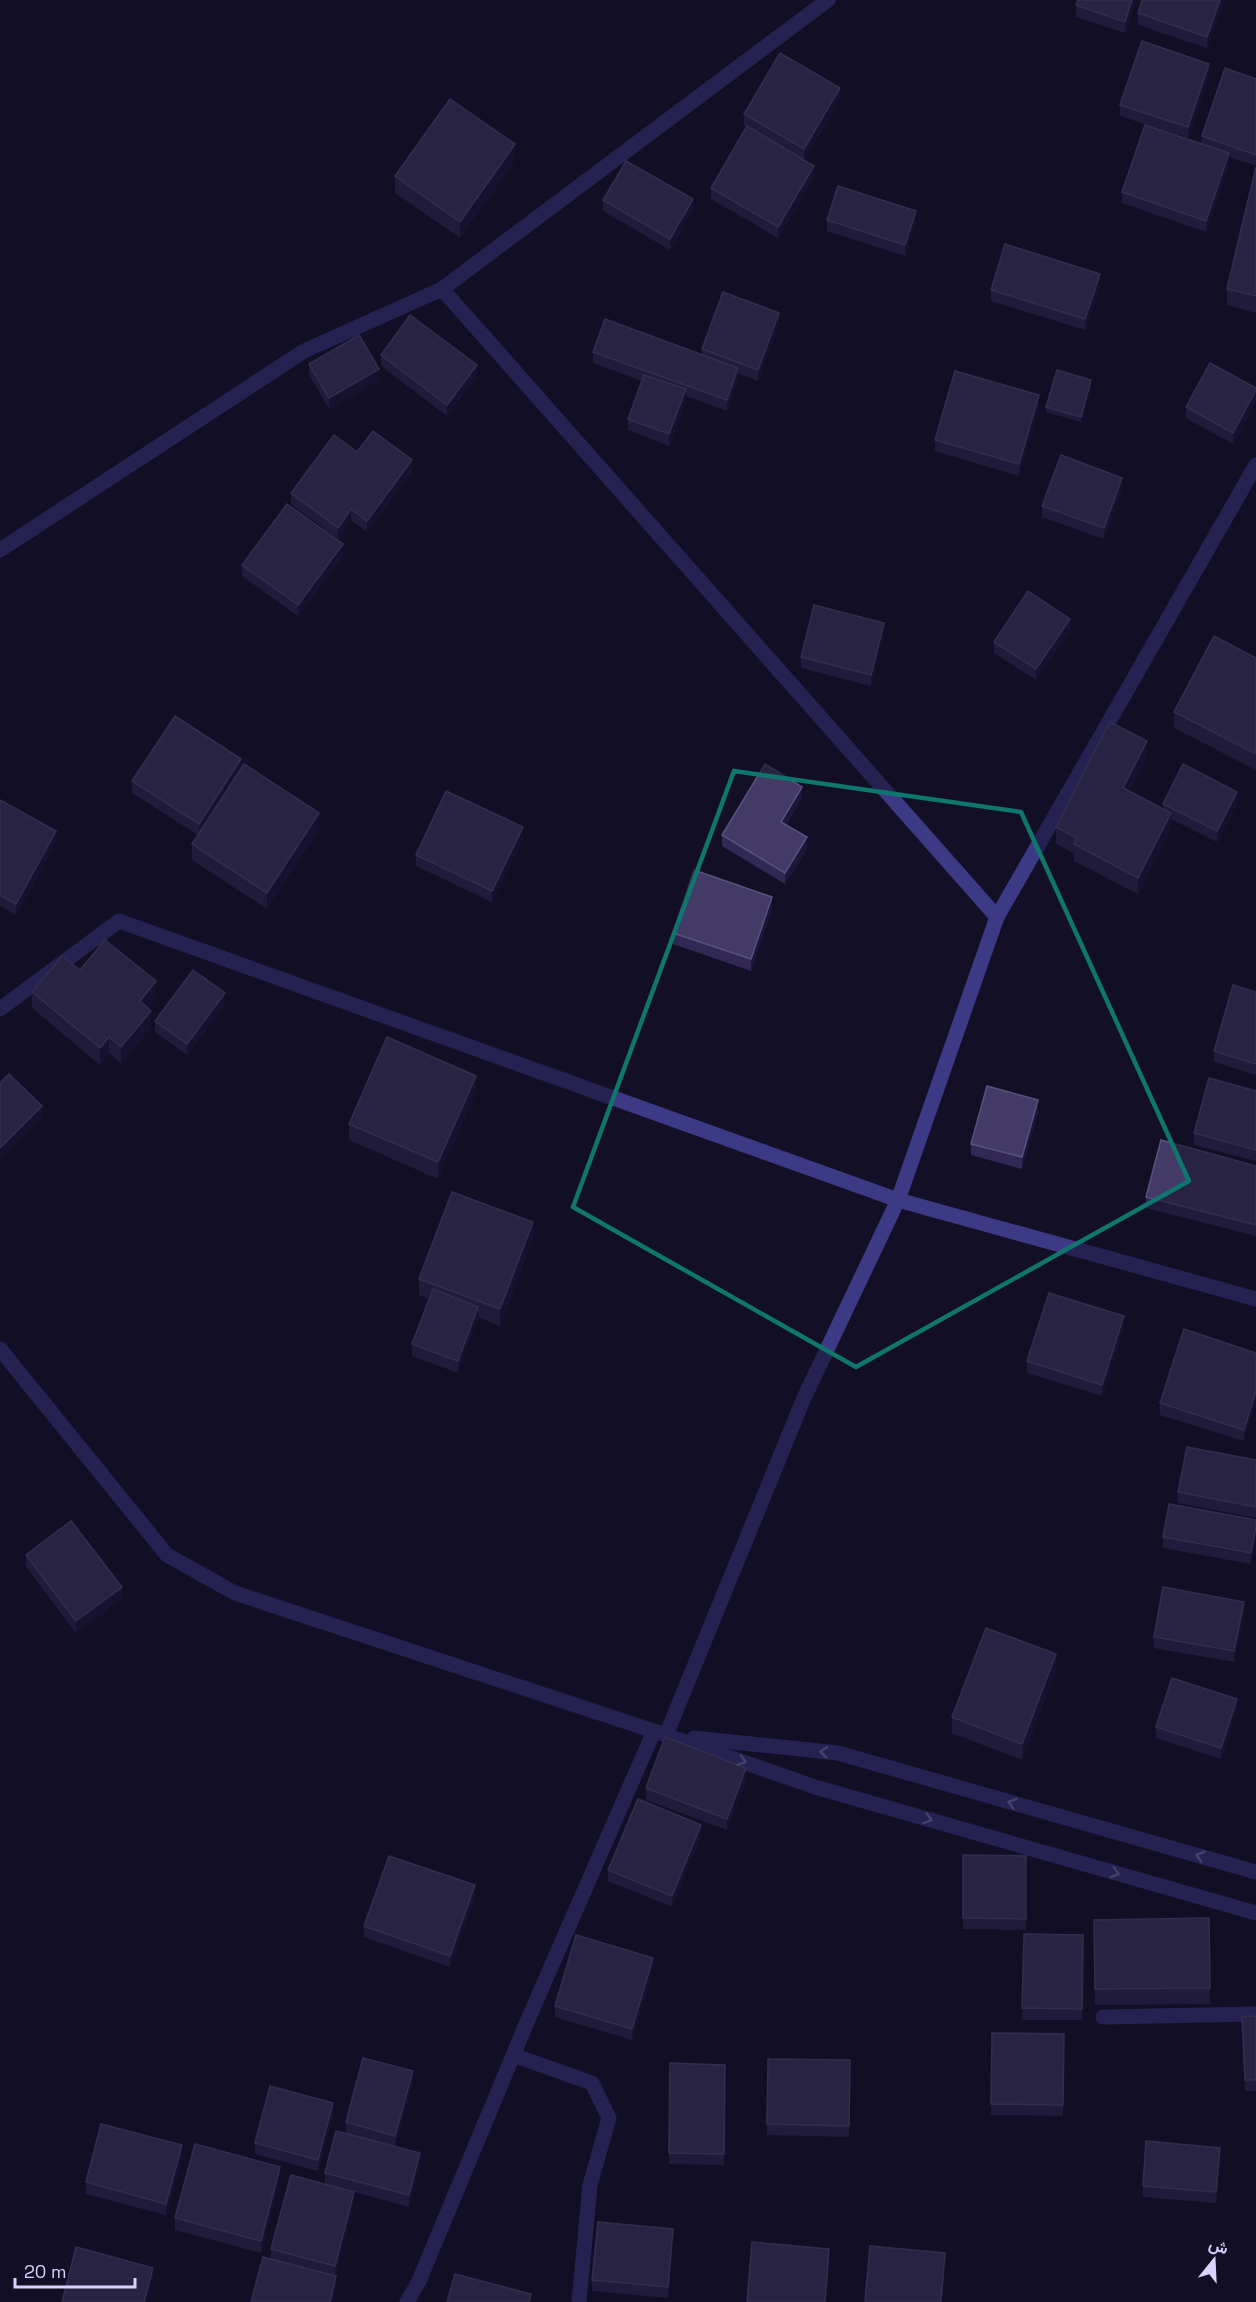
<svg xmlns="http://www.w3.org/2000/svg" width="1256" height="2302" font-family="'Space Grotesk',Vazirmatn,sans-serif">
<style>
.lines{fill:none;stroke-linecap:round;stroke-linejoin:round}
.minor{stroke:#3d3a85;stroke-width:15}
.tertiary{stroke:#3d3a85;stroke-width:15}
.wall{fill:#312854}
.shaded-wall{fill:#1d163a}
.building{fill:#433a66;stroke:#5a527e;stroke-width:1.5}
.oneway{stroke:#837fbc}
.marked{fill:none;stroke:#0f766e;stroke-width:4.5;stroke-linejoin:round}
</style>
<rect width="100%" height="100%" fill="#130f26"/>
<g class="lines">
<g class="minor">
<path d="M442,289L997,917"/>
<path d="M0,550L304,351L442,289L828,0"/>
<path d="M0,1009L119,921L898,1200L1256,1299"/>
<path d="M666,1735L804,1398L898,1200L997,917L1256,465"/>
<path d="M1103,2017L1256,2014"/>
<path d="M513,2055L592,2083L609,2118L590,2185L579,2302"/>
<path d="M407,2302L419,2281L527,2022L654,1731"/>
</g>
<g class="tertiary">
<path d="M0,1349L167,1555L235,1593L654,1731L815,1787L1256,1913"/>
<path d="M694,1738L838,1753L1256,1872"/>
</g>
</g>
<g class="wall">
<path d="M1136,0L1125,33L1076,17V5Z"/>
<path d="M1142,0H1224L1207,48L1138,25V13Z"/>
<path d="M1209,76L1188,138L1120,116V105Z"/>
<path d="M1256,79V166L1229,157V165L1206,232L1122,203V192L1202,144V136Z"/>
<path d="M840,99L804,160L814,177L778,238L711,199V188L747,127L744,126V114Z"/>
<path d="M515,160L460,238L395,193V176Z"/>
<path d="M1256,167V313L1227,305V289Z"/>
<path d="M603,200L693,210L670,250L603,211Z"/>
<path d="M827,220L916,222L905,256L827,231Z"/>
<path d="M1100,286L1085,330L991,301V290Z"/>
<path d="M779,324L758,381L738,374V379L727,411L686,396V401L669,446L628,430V419L642,381L593,363V352L702,354V349Z"/>
<path d="M381,355L477,376L447,416L381,366Z"/>
<path d="M309,364L379,380L329,409L309,375Z"/>
<path d="M1091,386L1081,422L1046,412V407Z"/>
<path d="M1256,388L1233,444L1186,418V407Z"/>
<path d="M1039,406L1019,476L935,451V440Z"/>
<path d="M357,452L412,472L367,532L351,520L338,539L291,504V493Z"/>
<path d="M1122,489L1104,539L1042,517V506Z"/>
<path d="M343,556L298,616L242,576V565Z"/>
<path d="M1070,630L1036,680L994,653V642Z"/>
<path d="M884,635L871,686L801,668V657Z"/>
<path d="M1256,658V770L1174,728V712Z"/>
<path d="M1147,758L1130,791L1163,809V804H1237L1217,842L1171,819V830L1138,894L1074,861V853L1056,844V827Z"/>
<path d="M241,769L319,830L267,909L192,860V844L198,835L132,793V781Z"/>
<path d="M802,798L786,825L807,849L785,884L722,846V835Z"/>
<path d="M0,800L56,843L16,915L0,906Z"/>
<path d="M523,838L492,902L416,866V855Z"/>
<path d="M772,908L751,971L673,944V933Z"/>
<path d="M80,970L156,998L148,1007L151,1027L121,1064L109,1053L100,1065L32,1008V992Z"/>
<path d="M1256,992V1075L1214,1062V1051Z"/>
<path d="M225,1005L187,1055L155,1032V1021Z"/>
<path d="M1256,1091V1161L1194,1145V1133Z"/>
<path d="M476,1092L438,1179L349,1140V1124Z"/>
<path d="M1038,1111L1022,1169L971,1155V1144Z"/>
<path d="M1256,1166V1236L1146,1208V1197Z"/>
<path d="M533,1239L500,1326L478,1317L458,1373L412,1356V1344L429,1299L419,1295V1279Z"/>
<path d="M1124,1328L1102,1396L1027,1373V1361Z"/>
<path d="M1256,1353L1244,1441L1160,1415V1403Z"/>
<path d="M1256,1460V1518L1178,1503V1492Z"/>
<path d="M1256,1520L1251,1564L1163,1548V1537Z"/>
<path d="M26,1555L122,1598L76,1633L26,1567Z"/>
<path d="M1244,1613L1234,1662L1154,1648V1637Z"/>
<path d="M1056,1671L1022,1760L952,1733V1717Z"/>
<path d="M1237,1710L1221,1759L1156,1738V1727Z"/>
<path d="M746,1779L727,1830L646,1800V1788Z"/>
<path d="M701,1836L672,1907L608,1881V1870Z"/>
<path d="M963,1855L1026,1856V1930L963,1929Z"/>
<path d="M475,1897L450,1967L364,1937V1926Z"/>
<path d="M1209,1918L1210,2004L1095,2005L1094,1920Z"/>
<path d="M1024,1934L1083,1935L1082,2020H1022Z"/>
<path d="M653,1969L632,2040L555,2017V2006Z"/>
<path d="M1256,2016V2091H1245L1242,2017Z"/>
<path d="M992,2033L1064,2034L1063,2116L991,2115Z"/>
<path d="M768,2059L850,2060L849,2137L767,2135Z"/>
<path d="M670,2063L725,2065L724,2165L669,2164Z"/>
<path d="M413,2082L395,2147L420,2165L409,2207L325,2184V2173L346,2134V2122Z"/>
<path d="M333,2114L318,2171L255,2154V2143Z"/>
<path d="M182,2156L166,2215L86,2194V2182Z"/>
<path d="M1220,2159L1216,2203L1143,2197V2186Z"/>
<path d="M280,2178L261,2253L175,2230V2218Z"/>
<path d="M354,2204L335,2276L336,2288L271,2259V2249Z"/>
<path d="M673,2240L668,2298L592,2291V2280Z"/>
</g>
<g class="shaded-wall">
<path d="M1132,0H1136L1125,33V22Z"/>
<path d="M1220,0H1224L1207,48V37Z"/>
<path d="M1209,64V76L1188,138V127Z"/>
<path d="M840,88V99L804,160V149Z"/>
<path d="M515,144V160L460,238V222Z"/>
<path d="M1229,153V165L1206,232V221Z"/>
<path d="M814,166V177L778,238V227Z"/>
<path d="M693,199V210L670,250V239Z"/>
<path d="M916,211V222L905,256V245Z"/>
<path d="M1100,274V286L1085,330V319Z"/>
<path d="M779,313V324L758,381V370Z"/>
<path d="M477,365V376L447,416V405Z"/>
<path d="M738,368V379L727,411V400Z"/>
<path d="M379,369V380L329,409V398Z"/>
<path d="M1091,380V386L1081,422V417Z"/>
<path d="M686,389V401L669,446V434Z"/>
<path d="M1256,390V401L1233,444V433Z"/>
<path d="M1039,395V406L1019,476V464Z"/>
<path d="M412,460V472L367,532V521Z"/>
<path d="M1122,478V489L1104,539V528Z"/>
<path d="M351,509V520L338,539V528Z"/>
<path d="M343,544V556L298,616V605Z"/>
<path d="M1070,619V630L1036,680V669Z"/>
<path d="M884,623V635L871,686V675Z"/>
<path d="M1147,741V758L1123,804V788Z"/>
<path d="M241,759V770L199,835V824Z"/>
<path d="M802,787V798L781,833V822Z"/>
<path d="M1237,792V804L1217,842V831Z"/>
<path d="M319,813V830L267,909V893Z"/>
<path d="M1171,813V830L1138,894V878Z"/>
<path d="M523,827V838L492,902V891Z"/>
<path d="M56,831V843L16,915V904Z"/>
<path d="M807,837V849L785,884V873Z"/>
<path d="M772,897V908L751,971V959Z"/>
<path d="M156,981V998L140,1017V1001Z"/>
<path d="M225,993V1005L187,1055V1044Z"/>
<path d="M151,1011V1027L121,1064V1047Z"/>
<path d="M109,1037V1053L100,1065V1048Z"/>
<path d="M476,1076V1092L438,1179V1162Z"/>
<path d="M1038,1100V1111L1022,1169V1157Z"/>
<path d="M42,1106V1117L0,1159V1148Z"/>
<path d="M533,1222V1239L500,1326V1309Z"/>
<path d="M478,1307V1318L458,1373V1361Z"/>
<path d="M1124,1316V1328L1102,1396V1385Z"/>
<path d="M1256,1391V1402L1244,1441V1430Z"/>
<path d="M1256,1527V1538L1251,1564V1553Z"/>
<path d="M122,1587V1598L76,1633V1621Z"/>
<path d="M1244,1602V1613L1234,1662V1651Z"/>
<path d="M1056,1654V1671L1022,1760V1744Z"/>
<path d="M1237,1699V1710L1221,1759V1748Z"/>
<path d="M746,1768V1779L727,1830V1819Z"/>
<path d="M701,1825V1836L672,1907V1896Z"/>
<path d="M475,1885V1897L450,1967V1956Z"/>
<path d="M653,1958V1969L632,2040V2029Z"/>
<path d="M413,2071V2082L395,2147V2136Z"/>
<path d="M333,2103V2114L318,2171V2160Z"/>
<path d="M182,2145V2156L166,2215V2204Z"/>
<path d="M1220,2148V2159L1216,2203V2192Z"/>
<path d="M420,2153V2165L409,2207V2195Z"/>
<path d="M280,2167V2178L261,2253V2241Z"/>
<path d="M354,2192V2204L335,2277V2266Z"/>
<path d="M673,2229V2240L668,2298V2287Z"/>
<path d="M829,2249V2260L826,2302H825Z"/>
<path d="M945,2253V2264L942,2302H941Z"/>
<path d="M153,2268V2279L147,2302H144Z"/>
<path d="M336,2276V2288L332,2302H330Z"/>
</g>
<g class="building">
<path d="M1078,0H1132L1125,22L1076,5Z"/>
<path d="M1142,0H1220L1207,37L1138,13Z"/>
<path d="M1142,41L1209,64L1188,127L1120,105Z"/>
<path d="M780,53L840,88L804,149L744,114Z"/>
<path d="M1225,68L1256,79V155L1202,136Z"/>
<path d="M450,99L515,144L460,222L395,176Z"/>
<path d="M1145,125L1229,153L1206,221L1122,192Z"/>
<path d="M747,126L814,166L778,227L711,188Z"/>
<path d="M626,161L693,199L670,239L603,200Z"/>
<path d="M1256,167V296L1227,289Z"/>
<path d="M838,186L916,211L905,245L827,220Z"/>
<path d="M1005,244L1100,274L1085,319L991,290Z"/>
<path d="M723,292L779,313L758,370L702,349Z"/>
<path d="M410,315L477,365L447,405L381,355Z"/>
<path d="M605,319L738,368L727,400L593,352Z"/>
<path d="M359,335L379,369L329,398L309,364Z"/>
<path d="M1210,363L1256,388V390L1233,433L1186,407Z"/>
<path d="M1057,370L1091,380L1081,417L1046,407Z"/>
<path d="M955,371L1039,395L1019,464L935,440Z"/>
<path d="M644,375L686,389L669,434L628,419Z"/>
<path d="M373,431L412,460L367,521L351,509L338,528L291,493L334,435L357,452Z"/>
<path d="M1061,455L1122,478L1104,528L1042,506Z"/>
<path d="M287,504L343,544L298,605L242,565Z"/>
<path d="M1028,591L1070,619L1036,669L994,642Z"/>
<path d="M814,605L884,623L871,675L801,657Z"/>
<path d="M1214,636L1256,658V754L1174,712Z"/>
<path d="M175,716L241,759L199,824L132,781Z"/>
<path d="M1110,722L1147,741L1123,788L1171,813L1138,878L1074,844L1077,838L1056,827Z"/>
<path d="M244,764L319,813L267,893L192,844Z"/>
<path d="M765,764L802,787L781,822L807,837L785,873L722,835Z"/>
<path d="M1183,764L1237,792L1217,831L1163,804Z"/>
<path d="M446,791L523,827L492,891L416,855Z"/>
<path d="M0,800L56,831L16,904L0,895Z"/>
<path d="M694,870L772,897L751,959L673,933Z"/>
<path d="M105,940L156,981L140,1001L151,1011L121,1047L109,1037L100,1048L32,992L62,956L80,970Z"/>
<path d="M193,970L225,993L187,1044L155,1021Z"/>
<path d="M1233,985L1256,992V1064L1214,1051Z"/>
<path d="M387,1037L476,1076L438,1162L349,1124Z"/>
<path d="M9,1074L42,1106L0,1148V1083Z"/>
<path d="M1209,1078L1256,1091V1150L1194,1133Z"/>
<path d="M987,1086L1038,1100L1022,1157L971,1144Z"/>
<path d="M1161,1140L1256,1166V1225L1146,1197Z"/>
<path d="M452,1192L533,1222L500,1309L419,1279Z"/>
<path d="M433,1289L478,1307L458,1361L412,1344Z"/>
<path d="M1049,1293L1124,1316L1102,1385L1027,1361Z"/>
<path d="M1184,1329L1256,1353V1391L1244,1430L1160,1403Z"/>
<path d="M1187,1447L1256,1460V1507L1178,1492Z"/>
<path d="M1169,1504L1256,1520V1527L1251,1553L1163,1537Z"/>
<path d="M71,1521L122,1587L76,1621L26,1555Z"/>
<path d="M1163,1587L1244,1602L1234,1651L1154,1637Z"/>
<path d="M986,1628L1056,1654L1022,1744L952,1717Z"/>
<path d="M1172,1678L1237,1699L1221,1748L1156,1727Z"/>
<path d="M665,1737L746,1768L727,1819L646,1788Z"/>
<path d="M638,1799L701,1825L672,1896L608,1870Z"/>
<path d="M963,1855L1026,1856V1919L963,1918Z"/>
<path d="M389,1856L475,1885L450,1956L364,1926Z"/>
<path d="M1209,1918L1210,1988L1095,1989L1094,1920Z"/>
<path d="M1024,1934L1083,1935L1082,2009L1022,2008Z"/>
<path d="M576,1935L653,1958L632,2029L555,2006Z"/>
<path d="M1256,2016V2080H1245L1242,2017Z"/>
<path d="M992,2033L1064,2034L1063,2105L991,2104Z"/>
<path d="M363,2058L413,2071L395,2136L346,2122Z"/>
<path d="M768,2059L850,2060L849,2126L767,2124Z"/>
<path d="M670,2063L725,2065L724,2154L669,2153Z"/>
<path d="M270,2086L333,2103L318,2160L255,2143Z"/>
<path d="M101,2124L182,2145L166,2204L86,2182Z"/>
<path d="M336,2131L420,2153L409,2195L325,2173Z"/>
<path d="M1146,2141L1220,2148L1216,2192L1143,2186Z"/>
<path d="M195,2144L280,2167L261,2241L175,2218Z"/>
<path d="M291,2175L354,2192L335,2266L271,2249Z"/>
<path d="M598,2222L673,2229L668,2287L592,2280Z"/>
<path d="M752,2242L829,2249L825,2302H747Z"/>
<path d="M870,2246L945,2253L941,2302H865Z"/>
<path d="M76,2247L153,2268L144,2302H62Z"/>
<path d="M263,2257L336,2276L330,2302H251Z"/>
<path d="M455,2274L531,2294L529,2302H447Z"/>
</g>
<defs><path id="oneway-chevron" d="M-2-3.5L2.5 0L-2 3.5" fill="none" stroke-width="1.6" stroke-linecap="round" stroke-linejoin="round" transform="scale(1.5)"/></defs>
<g class="oneway">
<use href="#oneway-chevron" transform="translate(824 1752) rotate(-174)"/>
<use href="#oneway-chevron" transform="translate(742 1761) rotate(19)"/>
<use href="#oneway-chevron" transform="translate(1012 1803) rotate(-164)"/>
<use href="#oneway-chevron" transform="translate(928 1819) rotate(16)"/>
<use href="#oneway-chevron" transform="translate(1200 1856) rotate(-164)"/>
<use href="#oneway-chevron" transform="translate(1115 1873) rotate(16)"/>
</g>
<path d="M0 0H1256V2302H0ZM734,771L1021,812L1189,1181L856,1367L573,1207Z" fill="#130f26" fill-opacity=".55" fill-rule="evenodd"/>
<path class="marked" d="M734,771L1021,812L1189,1181L856,1367L573,1207Z"/>
<g transform="translate(1214 2260) rotate(18)" stroke="#130f26" stroke-width="4.5" paint-order="stroke">
<path d="M0-4.5L10 22L0 15L-10 22Z" fill="#d9d4ff"/>
<text y="-9" font-size="16" font-weight="bold" text-anchor="middle" fill="#d9d4ff">ش</text>
</g>
<path d="M15 2278v9h120v-9" fill="none" stroke="#d9d4ff" stroke-width="3"/>
<text x="24" y="2278" font-size="18" fill="#d9d4ff" stroke="#130f26" stroke-width="4.5" paint-order="stroke">20 m</text>
</svg>
